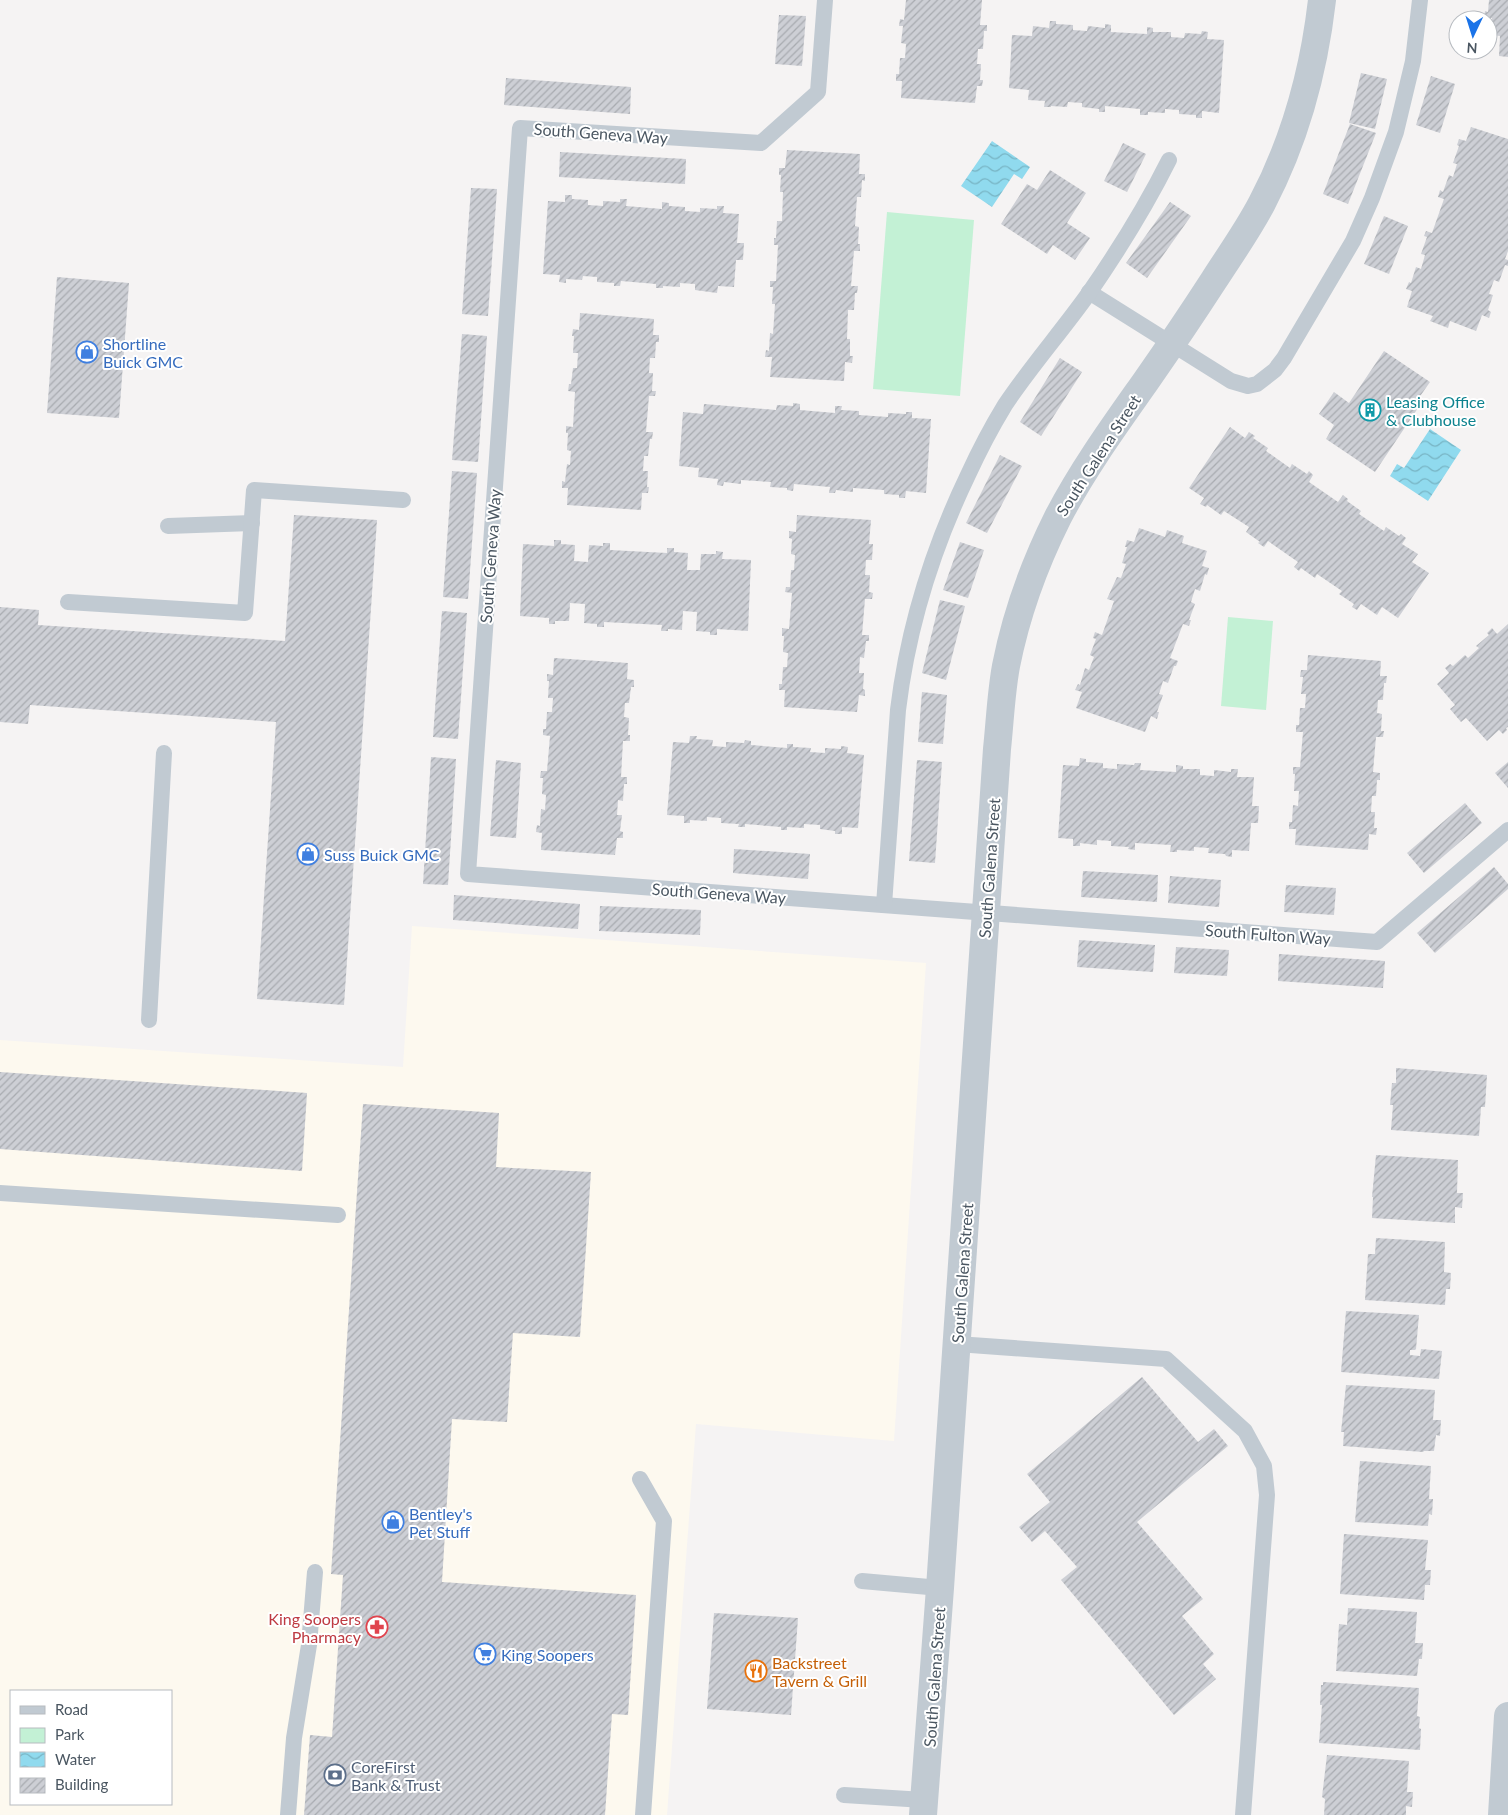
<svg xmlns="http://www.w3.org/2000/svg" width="1508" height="1815" font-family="Lato,sans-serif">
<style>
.commercial{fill:#fdf9ef;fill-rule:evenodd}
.park{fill:#c3f1d5}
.water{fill:url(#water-waves)}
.building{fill:url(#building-hatch)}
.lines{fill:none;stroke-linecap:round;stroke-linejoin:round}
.lane{stroke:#c1cad2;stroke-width:16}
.street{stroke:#c1cad2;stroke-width:28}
.labels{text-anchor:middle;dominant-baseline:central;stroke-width:4;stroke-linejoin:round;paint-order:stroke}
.street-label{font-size:16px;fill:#4a5661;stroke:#fff}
.shop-label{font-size:16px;fill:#366cbe;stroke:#fff;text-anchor:start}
.culture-label{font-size:16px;fill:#0d838f;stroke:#fff;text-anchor:start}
.health-label{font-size:16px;fill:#be3a42;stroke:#fff;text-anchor:end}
.food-label{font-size:16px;fill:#c56008;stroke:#fff;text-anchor:start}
.service-label{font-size:16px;fill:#4e5e75;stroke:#fff;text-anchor:start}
</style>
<defs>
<pattern id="water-waves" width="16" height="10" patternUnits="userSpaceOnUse" patternTransform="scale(1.25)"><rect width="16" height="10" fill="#90daee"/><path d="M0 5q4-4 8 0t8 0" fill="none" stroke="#78b4c4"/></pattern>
<pattern id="building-hatch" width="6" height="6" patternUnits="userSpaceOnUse" patternTransform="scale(1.25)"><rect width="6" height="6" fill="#cdcfd5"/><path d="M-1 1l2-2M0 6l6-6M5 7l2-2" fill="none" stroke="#a8abb0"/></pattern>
</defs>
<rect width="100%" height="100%" fill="#f5f3f3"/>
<path class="commercial" d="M412,926L926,963L894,1441L696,1424L667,1815H0V1040L403,1067ZM11,1691H171V1804H11Z"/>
<g class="park">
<path d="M887,212L974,220L960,396L873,389Z"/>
<path d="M1228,617L1273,621L1266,710L1221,706Z"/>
</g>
<g class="water">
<path d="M992,141L1030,167L1022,179L1014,174L992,207L961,186Z"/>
<path d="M1430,429L1461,450L1428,501L1390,476L1397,464L1404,468Z"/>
</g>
<g class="building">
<path d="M906,0H982L980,25H987V31H984L983,49H978L977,64H981L980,80H983L982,86H977L975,103L901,98L902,81H896V74H899L900,58H905L906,44L901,43L903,26H899L900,19L904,20Z"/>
<path d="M1489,0H1508V57L1499,56L1500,36L1491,35L1492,18H1484L1485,11L1488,12Z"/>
<path d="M779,15L806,16L802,66L775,64Z"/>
<path d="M1050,21H1056V24L1073,25V30L1087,31L1088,26L1105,28V24L1111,25V32L1147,34V27L1153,28V32H1171V37L1184,38L1185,33L1201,34L1202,31L1208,32L1207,39L1224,40L1219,113L1202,111V118H1196V115L1179,114V110L1165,109V113L1148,112V115H1140V109L1105,106V112H1099V109L1082,107V103L1068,102L1067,107L1051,106V107H1044L1045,101L1028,100L1029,90L1009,88L1012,35L1032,36L1033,26L1049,28Z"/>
<path d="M1361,73L1387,79L1375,129L1349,123Z"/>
<path d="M1431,76L1455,84L1440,133L1416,125Z"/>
<path d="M506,78L631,87L630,114L504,105Z"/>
<path d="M1350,124L1376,133L1348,204L1323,194Z"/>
<path d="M1471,127L1508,139V251L1505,259L1508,260V266L1505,265L1499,282L1494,280L1489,294L1493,295L1488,310L1491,312L1489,318L1482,315L1476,331L1450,321L1448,328L1430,321L1433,316L1407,307L1412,291L1406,289L1409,282L1411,283L1416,267L1421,269L1425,255L1421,254L1427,237L1424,236L1426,231L1432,233L1444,199L1438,197L1440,190L1443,192L1449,175L1453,177L1457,164L1453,163L1459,146L1457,145L1459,139L1466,141Z"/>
<path d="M1123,143L1146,154L1127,192L1104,181Z"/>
<path d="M787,150L860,154L859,174H865V181L862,180L861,197H857L855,226L859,227L858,244H860V251H854L851,286H858L857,293H855L854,310H848L847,339H850V356H853L852,363L845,362L844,381L770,377L772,357H765L766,350L769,351L770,333L773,334L775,304H772L773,287H770V281H776L778,245H774V238H776L777,221H782L783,192H780L781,175H779V168H785Z"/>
<path d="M560,152L686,159L685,184L559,177Z"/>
<path d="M1050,170L1086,193L1067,223L1090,238L1075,260L1053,245L1047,254L1001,224L1027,184L1037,190Z"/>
<path d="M471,188L497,189L488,316L462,314Z"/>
<path d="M565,195H572V199L588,200V205L603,206V201L620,202V199H627L626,206L662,209V202L669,203V206L685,207V211L700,212V208L717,209V206H724L723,213L739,214L737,243H744L743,260H736L734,287L718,286L717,293L695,290V284L680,283V287L663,286V288H656V284L621,281L620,286H614V283L597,282V277L583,276L582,280L566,279V283L559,282L560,275L543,274L548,201L565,202Z"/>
<path d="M1170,202L1191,216L1147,278L1126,263Z"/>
<path d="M1384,216L1408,226L1389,274L1364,264Z"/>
<path d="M57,277L129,283L119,418L47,413Z"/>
<path d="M580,313L654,319L653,335H659V342H656L655,358H650L649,373H653L652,391H656L655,396H649L646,432H653L652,439H650L648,456H644L643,471H648L647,487H649L648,493H642L641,510L567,505L568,488H562V481L565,482L567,464L570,465L571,451L567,450L568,433H566V426L573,427L575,392L568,391L569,384H571L573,368H577L578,353H573L574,336H572L573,329L579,330Z"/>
<path d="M462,334L487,336L478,462L452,460Z"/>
<path d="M1384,351L1430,382L1416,402L1420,405L1375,472L1326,439L1334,425L1319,414L1334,392L1349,403Z"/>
<path d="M1060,358L1082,372L1041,436L1020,422Z"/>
<path d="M793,403L800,404V410L835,413V406H842L841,410L859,411V415L888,417V413L906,414V412H912V418L931,419L926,493L906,491L905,498H899V495L884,494V490L853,488V492L836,490L835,493H829L830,487L794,484L793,491L787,490V488L770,487L771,482L741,480V484L724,482L723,486L717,485L718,479L698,477L699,468L679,466L683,412L703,414L704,404L776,410L777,405L793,406Z"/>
<path d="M1230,427L1245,438L1249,432L1255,436L1253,438L1268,448L1266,451L1290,468L1292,464L1307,474L1309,471L1313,475L1309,482L1338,502L1343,495L1348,499L1347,501L1361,511L1359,514L1384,531L1386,527L1399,536L1401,534L1406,538L1402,544L1418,554L1412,562L1429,573L1398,618L1382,607L1377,615L1361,604L1357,610L1352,607L1354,604L1339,594L1342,591L1317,574L1315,578L1301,568L1299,571L1294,567L1298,562L1268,541L1264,547L1258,543L1260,542L1246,532L1249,527L1224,511L1221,515L1207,505L1206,507L1200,504L1204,498L1189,488Z"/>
<path d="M1000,455L1022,466L987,533L966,523Z"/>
<path d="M452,471L477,473L468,599L443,597Z"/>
<path d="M294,515L377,520L344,1005L257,999L276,722L30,705L28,724L0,722V607L39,610L38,625L285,641Z"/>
<path d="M797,515L871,520L869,544H873L872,560H866L865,575H870L869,592L873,593L872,599H865L862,635H869V641H866L864,658L860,657L859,673H864L863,689L865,690V696L859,695L857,712L784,707L785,690H779V684H782L783,667H787L788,653L783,652L784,636H782V628L789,629L792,593L785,592L786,587H790L791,570H794L795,555L791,554L792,539L789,538V531L796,532Z"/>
<path d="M1139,528L1165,537L1167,530L1184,536L1182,543L1207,551L1202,566L1209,568L1207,575L1205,574L1200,591L1195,589L1191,602L1195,604L1189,620H1191L1189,626L1183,624L1170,658L1178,661L1176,666H1174L1168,683L1163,681L1159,694L1163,695L1157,712H1159L1157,719L1151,716L1145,732L1076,708L1082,692L1075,690L1078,684L1080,685L1085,668L1089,670L1094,657L1090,655L1096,639L1093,638L1095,632L1102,635L1114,601L1107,599L1117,577L1121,578L1126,564L1122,563L1127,547H1125L1127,540L1134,542Z"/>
<path d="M554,540H561V544L575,545L574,561L588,562L589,545L603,546V543H610V550L667,553V548H674V552L688,553L687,570H700L701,554H716V551L723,552L722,559L751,560L748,631L717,629V635H710V632L696,631L697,612L683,611L682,630L668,629V631H661L662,625L604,622V627H597V624L584,623L585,604L570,603L569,621H555V624H549V618L520,616L523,544L554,546Z"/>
<path d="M960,542L984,550L968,598L943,590Z"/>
<path d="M940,600L965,606L946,680L922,673Z"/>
<path d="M442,611L467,613L458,739L433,737Z"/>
<path d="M1508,624V727L1506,728L1507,730L1503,734L1499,730L1487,741L1466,718L1461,722L1450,709L1455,705L1437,684L1449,673L1445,668L1450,664L1453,666L1465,655L1468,658L1479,648L1476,646L1489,635L1487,633L1492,628L1497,634Z"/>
<path d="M1308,655L1381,661L1380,676H1387L1386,683H1384L1383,700H1378L1377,713L1382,714L1381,731H1384L1383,737H1376L1373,772L1380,773V780H1377L1376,796H1372L1371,812H1375L1374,828H1377L1376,835L1369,834L1368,850L1295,845L1296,829H1289V822H1292L1293,805L1298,806L1299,791H1294L1295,774H1293V767H1300L1303,732H1296V725H1299L1300,708H1305L1306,694H1301L1303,677H1300L1301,670H1307Z"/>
<path d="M554,658L628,663L627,679L634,680V687H631L629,703H625L624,717L629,718L628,735H630V741H623L621,777H627V784H624L623,801L618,800L617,815H622L620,831L623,832V838H617L615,855L541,850L542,833L536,832L537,825L540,826L541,809L545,810L546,795L542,794L543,778H540L541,771H547L550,736L543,735V729H546L547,712H552L553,698H548L549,681H547V674L553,675Z"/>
<path d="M922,692L947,695L943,744L918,742Z"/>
<path d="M690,736H697L696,739L713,740L712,746L726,747V742L744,743L745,740L751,741V745L787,748V744H793V747L811,748L810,752L825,753V748L841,749V746L848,747L847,753L864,755L858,828L842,827V834H835V831L820,829V825L804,824V828L787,827V830H781V827L745,824V827H738L739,824L721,823V818L707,817V821L690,820V823H684V816L667,815L673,742L689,743Z"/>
<path d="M431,757L456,759L448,885L423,884Z"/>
<path d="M1080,758L1086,759V762L1103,763V768L1117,769V764L1134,765L1135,763H1141L1140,770L1176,772V765L1183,766V769H1200V775L1214,776V770L1231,772V769H1238L1237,777H1254L1252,806H1259L1258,823H1251L1249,851L1232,850V857L1226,856L1225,854L1208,853L1209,848L1194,847V851L1177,850V852H1170L1171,845L1135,843V850L1128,849L1129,847L1111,846V841L1097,840V845L1080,843V846H1073V839L1058,838L1063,765L1079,766Z"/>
<path d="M496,760L521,763L516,838L490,836Z"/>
<path d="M917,760L942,762L935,863L909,861Z"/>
<path d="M1508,762V788L1495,773Z"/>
<path d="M1465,803L1482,823L1424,873L1407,853Z"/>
<path d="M734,849L810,854L808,879L733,873Z"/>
<path d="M1494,867L1508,884V889L1435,953L1417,933Z"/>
<path d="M1083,871L1158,875L1157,902L1081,897Z"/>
<path d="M1170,876L1221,880L1219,907L1168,903Z"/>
<path d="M1286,885L1336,888L1334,915L1284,912Z"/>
<path d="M454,895L580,904L578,929L453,920Z"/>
<path d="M600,906L701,910L700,935L599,931Z"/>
<path d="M1079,940L1155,945L1153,972L1077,967Z"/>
<path d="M1176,947L1229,950L1227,976L1174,973Z"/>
<path d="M1279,954L1385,961L1383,988L1278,981Z"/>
<path d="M1396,1068L1487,1075L1485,1107H1481L1479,1136L1391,1130L1393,1105H1390L1392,1083H1396Z"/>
<path d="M0,1072L307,1093L302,1171L0,1149Z"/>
<path d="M363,1104L499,1113L496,1167L591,1172L580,1337L513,1333L507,1422L452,1419L442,1582L636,1595L628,1715L612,1714L605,1815H304L310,1735L332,1737L343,1575L331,1574Z"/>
<path d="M1376,1155L1458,1160L1457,1193H1463L1462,1208L1455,1207V1223L1372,1218L1373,1197H1372Z"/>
<path d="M1376,1238L1445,1242L1444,1272L1451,1273L1450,1289H1446L1445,1305L1365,1300L1368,1254H1375Z"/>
<path d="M1346,1311L1419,1315L1416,1349L1415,1350H1410V1355L1420,1356L1421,1349L1442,1351L1439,1379L1341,1372Z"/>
<path d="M1142,1377L1198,1442L1214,1429L1228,1446L1137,1522L1203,1599L1182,1616L1214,1654L1203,1664L1216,1679L1174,1715L1061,1580L1077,1567L1045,1531L1032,1542L1019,1527L1050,1502L1027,1474Z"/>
<path d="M1346,1385L1435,1390L1433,1420H1441L1440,1436L1436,1435L1434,1451H1424L1423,1452L1343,1446L1344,1432H1341Z"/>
<path d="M1360,1461L1431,1466L1429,1499H1433L1432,1515L1429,1514L1428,1526L1355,1522Z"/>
<path d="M1344,1534L1428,1540L1425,1570H1431L1430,1585H1425L1424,1600L1340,1594Z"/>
<path d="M1348,1608L1417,1612L1415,1643H1423L1422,1659H1419L1417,1676L1336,1671L1339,1624L1347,1625Z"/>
<path d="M714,1613L798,1618L791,1715L707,1709Z"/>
<path d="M1323,1682L1419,1688L1417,1716L1420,1717L1419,1728L1421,1729L1420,1750L1319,1743L1322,1705H1320L1321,1685H1323Z"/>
<path d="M1327,1755L1409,1761L1407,1792H1413L1412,1807L1406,1806V1815H1324L1325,1799L1322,1797Z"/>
</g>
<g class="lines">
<g class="lane">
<path d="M825,0L818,92L761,143L520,128L468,874L1377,942L1508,830"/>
<path d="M1089,292L1231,381L1248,386L1257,384L1275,370L1284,358L1353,241L1372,198L1396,132L1413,61L1420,0"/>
<path d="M168,526L252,523"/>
<path d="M68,602L245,613L254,490L403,500"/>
<path d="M884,905L898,710C908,627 932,550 968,475C979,451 991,428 1005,405C1031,366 1062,331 1089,293C1118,251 1146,206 1169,160"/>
<path d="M149,1020L164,753"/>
<path d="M0,1193L338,1215"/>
<path d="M957,1344L1166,1359L1245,1431L1264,1466L1267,1495L1243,1815"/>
<path d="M640,1479L664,1521L643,1815"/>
<path d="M862,1581L940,1588"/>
<path d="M844,1795L924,1800"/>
<path d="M288,1815L294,1738L309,1645L315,1572"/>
</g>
<g class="street">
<path d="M923,1815L940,1588L997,749C1000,721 1001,693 1006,666C1016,615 1035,563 1058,517C1083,469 1115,425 1146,381C1169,348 1192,314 1214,280C1230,255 1248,230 1262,203C1295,140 1314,70 1322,0"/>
<path d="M1502,1815L1508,1716"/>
</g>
</g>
<defs>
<g id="shop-ring" transform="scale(1.125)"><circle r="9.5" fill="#fff" stroke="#3f7fe0" stroke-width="1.5"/><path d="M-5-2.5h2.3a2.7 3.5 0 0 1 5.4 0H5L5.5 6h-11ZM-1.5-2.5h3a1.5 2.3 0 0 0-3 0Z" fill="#3f7fe0"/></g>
<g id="building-ring" transform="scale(1.125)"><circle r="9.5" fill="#fff" stroke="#0f9aa8" stroke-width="1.5"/><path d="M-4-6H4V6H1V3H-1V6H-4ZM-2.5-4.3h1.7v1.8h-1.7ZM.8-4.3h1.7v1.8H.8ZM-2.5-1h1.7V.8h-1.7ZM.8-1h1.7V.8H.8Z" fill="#0f9aa8"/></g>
<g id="pharmacy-ring" transform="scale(1.125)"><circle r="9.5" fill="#fff" stroke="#e0444e" stroke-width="1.5"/><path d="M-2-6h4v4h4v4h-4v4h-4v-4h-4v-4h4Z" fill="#e0444e"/></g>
<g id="supermarket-ring" transform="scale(1.125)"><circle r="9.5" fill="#fff" stroke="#3f7fe0" stroke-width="1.5"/><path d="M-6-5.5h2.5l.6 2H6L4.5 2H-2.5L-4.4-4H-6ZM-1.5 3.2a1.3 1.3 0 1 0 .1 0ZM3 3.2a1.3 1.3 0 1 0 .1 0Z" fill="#3f7fe0"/></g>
<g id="restaurant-ring" transform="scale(1.125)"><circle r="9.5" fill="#fff" stroke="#e8710a" stroke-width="1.5"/><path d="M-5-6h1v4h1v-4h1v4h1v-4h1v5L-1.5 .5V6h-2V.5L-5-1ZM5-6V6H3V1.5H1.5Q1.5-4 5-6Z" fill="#e8710a"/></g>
<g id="bank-ring" transform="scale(1.125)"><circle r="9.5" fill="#fff" stroke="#5c6f8a" stroke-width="1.5"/><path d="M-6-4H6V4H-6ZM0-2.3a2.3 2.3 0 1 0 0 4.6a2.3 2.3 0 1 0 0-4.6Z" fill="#5c6f8a"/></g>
</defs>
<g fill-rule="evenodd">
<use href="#shop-ring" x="87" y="352"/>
<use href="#building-ring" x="1370" y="410"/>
<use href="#shop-ring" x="308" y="854"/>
<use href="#shop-ring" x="393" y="1522"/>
<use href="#pharmacy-ring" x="377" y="1627"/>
<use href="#supermarket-ring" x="485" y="1654"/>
<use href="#restaurant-ring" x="756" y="1671"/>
<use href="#bank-ring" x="335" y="1775"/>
</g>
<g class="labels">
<g class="street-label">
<text transform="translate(601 133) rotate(4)">South Geneva Way</text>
<text transform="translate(1098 455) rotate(-57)">South Galena Street</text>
<text transform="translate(490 556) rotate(-86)">South Geneva Way</text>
<text transform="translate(989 868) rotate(-86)">South Galena Street</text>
<text transform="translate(719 893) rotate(4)">South Geneva Way</text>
<text transform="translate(1268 934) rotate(4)">South Fulton Way</text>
<text transform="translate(962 1273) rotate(-86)">South Galena Street</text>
<text transform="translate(934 1677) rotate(-86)">South Galena Street</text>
</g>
<g class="shop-label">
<text x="103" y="343">Shortline<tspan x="103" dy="18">Buick GMC</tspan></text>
<text x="324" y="854">Suss Buick GMC</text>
<text x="409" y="1513">Bentley's<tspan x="409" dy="18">Pet Stuff</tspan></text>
<text x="501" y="1654">King Soopers</text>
</g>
<g class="culture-label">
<text x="1386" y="401">Leasing Office<tspan x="1386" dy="18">&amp; Clubhouse</tspan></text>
</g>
<g class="health-label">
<text x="361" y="1618">King Soopers<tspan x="361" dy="18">Pharmacy</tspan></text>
</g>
<g class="food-label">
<text x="772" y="1662">Backstreet<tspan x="772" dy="18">Tavern &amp; Grill</tspan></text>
</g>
<g class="service-label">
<text x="351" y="1766">CoreFirst<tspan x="351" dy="18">Bank &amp; Trust</tspan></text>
</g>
</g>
<rect x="10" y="1690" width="162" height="115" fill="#ffffff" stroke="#b7bbc0"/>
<rect x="20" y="1706" width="25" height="8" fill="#c1cad2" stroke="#b7bbc0"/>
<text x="55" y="1715" font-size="15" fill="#4a5661">Road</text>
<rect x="20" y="1728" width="25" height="15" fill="#c3f1d5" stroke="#b7bbc0"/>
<text x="55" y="1740" font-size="15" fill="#4a5661">Park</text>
<rect x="20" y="1752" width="25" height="15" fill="url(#water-waves)" stroke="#b7bbc0"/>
<text x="55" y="1765" font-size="15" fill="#4a5661">Water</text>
<rect x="20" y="1778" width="25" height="15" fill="url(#building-hatch)" stroke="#b7bbc0"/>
<text x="55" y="1790" font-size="15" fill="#4a5661">Building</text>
<g transform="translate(1473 35) rotate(184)"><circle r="24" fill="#ffffff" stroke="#b7bbc0"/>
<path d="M0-4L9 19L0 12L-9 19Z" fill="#1a73e8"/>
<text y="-8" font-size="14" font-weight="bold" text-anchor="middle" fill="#4a5661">N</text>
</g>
</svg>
